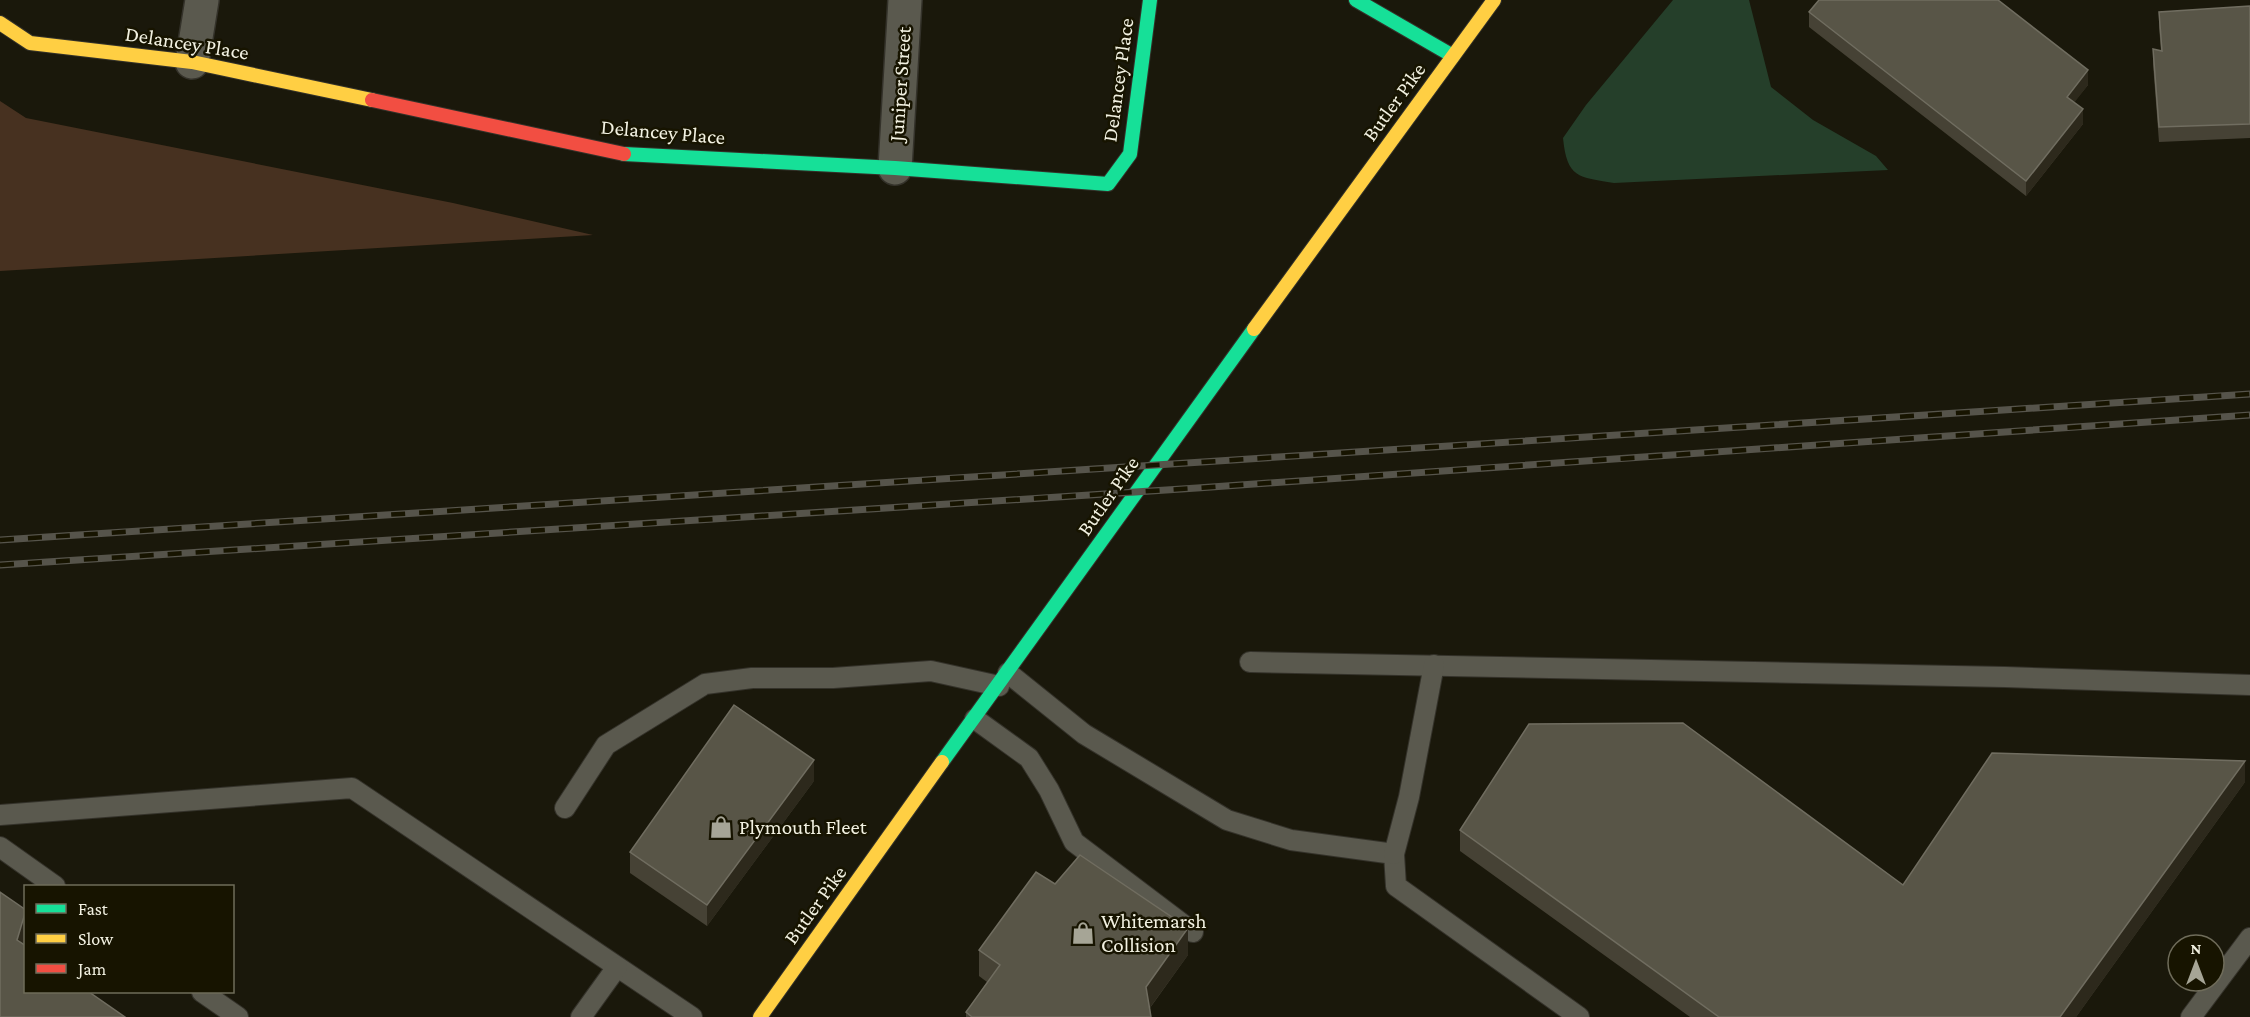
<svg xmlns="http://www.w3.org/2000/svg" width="2250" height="1017" font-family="'Crimson Pro',serif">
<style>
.green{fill:#473120}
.water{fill:#253f2a}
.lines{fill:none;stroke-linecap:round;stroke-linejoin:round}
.lane-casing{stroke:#34322a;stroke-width:22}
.street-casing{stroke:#34322a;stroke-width:36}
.fast-casing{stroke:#34322a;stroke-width:16}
.slow-casing{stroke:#34322a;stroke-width:16}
.jam-casing{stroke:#34322a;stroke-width:16}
.lane{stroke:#5a594e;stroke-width:20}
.street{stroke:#5a594e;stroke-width:33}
.fast{stroke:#16e098;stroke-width:14}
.slow{stroke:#ffcf43;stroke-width:14}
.jam{stroke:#f24e42;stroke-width:14}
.rail-casing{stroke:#56544b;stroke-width:7}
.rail{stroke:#171400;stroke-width:4.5;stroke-dasharray:14;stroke-linecap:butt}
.wall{fill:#464235}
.shaded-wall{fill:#2d291c}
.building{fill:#585547;stroke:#706d60;stroke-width:1.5}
.labels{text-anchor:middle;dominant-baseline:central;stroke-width:5;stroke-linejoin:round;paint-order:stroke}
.street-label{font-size:21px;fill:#f2f1e1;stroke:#171400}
.poi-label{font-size:21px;fill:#f2f1e1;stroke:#171400;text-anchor:start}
</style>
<rect width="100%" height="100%" fill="#1a180b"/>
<path class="green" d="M0,101L26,118L453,203L593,235L0,271Z"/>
<path class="water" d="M1673,0H1749L1771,87L1813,120L1876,156L1888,170L1614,183C1578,177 1567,178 1563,138L1586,105Z"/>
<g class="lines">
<g class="lane-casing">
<g id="lane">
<path d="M1250,662L2005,677L2250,685"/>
<path d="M1008,673L1084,734L1227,820L1291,840L1394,854L1396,886L1579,1017"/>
<path d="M975,719L1029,758L1049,790L1074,842L1193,932"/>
<path d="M565,808L606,745L705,684L752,678H833L931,671L999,686"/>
<path d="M0,815L352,788L692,1017"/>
<path d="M0,847L55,886"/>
<path d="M1394,854L1409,797L1434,665"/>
<path d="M202,992L238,1017"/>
<path d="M581,1017L617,967"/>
<path d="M2191,1017L2250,938"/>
</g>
</g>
<g class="street-casing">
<g id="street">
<path d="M192,62L202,0"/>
<path d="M895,168L905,0"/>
</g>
</g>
<g class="fast-casing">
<g id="fast">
<path d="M1356,0L1453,56"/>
<path d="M624,154L895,168L1108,184L1130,154L1150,0"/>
<path d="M942,762L1254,329"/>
</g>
</g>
<g class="slow-casing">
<g id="slow">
<path d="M0,23L30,43L192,62L372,100"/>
<path d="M1254,329L1494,0"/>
<path d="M760,1017L942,762"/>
</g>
</g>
<g class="jam-casing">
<path id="jam" d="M372,100L624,154"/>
</g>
<use href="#lane" class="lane"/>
<use href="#street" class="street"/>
<use href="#fast" class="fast"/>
<use href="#slow" class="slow"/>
<use href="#jam" class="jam"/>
<g class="rail-casing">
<g id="rail">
<path d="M0,540L2250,394"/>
<path d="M0,565L1197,488L2250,415"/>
</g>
</g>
<use href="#rail" class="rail"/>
</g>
<g class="wall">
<path d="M2250,6V138L2159,142L2153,64V49L2161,51L2159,27V12Z"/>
<path d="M1809,12L2088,85L2074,102L2083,124L2026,196L1809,27Z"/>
<path d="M814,781L707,926L630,873V852Z"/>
<path d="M2245,782L2076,1017H1690L1460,851V830L1903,885Z"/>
<path d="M1055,884L1188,955L1150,1008L1151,1017H966V1012L987,982L979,976V950Z"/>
</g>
<g class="shaded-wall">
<path d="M2088,70V85L2067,112V97Z"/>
<path d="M2083,109V124L2026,196V181Z"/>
<path d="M814,760V781L707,926V905Z"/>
<path d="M2245,761V782L2076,1017H2060Z"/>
<path d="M26,912V938L17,967V940Z"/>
<path d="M1188,928V955L1146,1013V987Z"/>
</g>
<g class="building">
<path d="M1819,0H1998L2088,70L2067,97L2083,109L2026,181L1809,12Z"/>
<path d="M2250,6V124L2159,127L2153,49L2162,51L2159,12Z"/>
<path d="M734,705L814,760L707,905L630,852Z"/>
<path d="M1683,723L1903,885L1992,753L2245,761L2060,1017H1719L1460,830L1529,724Z"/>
<path d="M1080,855L1188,928L1146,987L1151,1017H972L966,1012L1000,965L979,950L1036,872L1055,884Z"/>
<path d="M0,892L26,910L17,940L26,946V992H89L125,1017H0Z"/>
</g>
<defs>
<g id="shop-bare" transform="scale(1.8)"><path d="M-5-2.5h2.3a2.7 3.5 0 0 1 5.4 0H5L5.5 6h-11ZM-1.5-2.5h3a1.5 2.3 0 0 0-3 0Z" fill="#a6a596" stroke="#171400" stroke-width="2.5" paint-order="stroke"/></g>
</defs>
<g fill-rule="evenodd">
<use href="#shop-bare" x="721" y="827"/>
<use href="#shop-bare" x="1083" y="933"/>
</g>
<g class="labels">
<g class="street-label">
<text transform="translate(187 43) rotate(9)">Delancey Place</text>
<text transform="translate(1118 80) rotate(-82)">Delancey Place</text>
<text transform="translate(900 84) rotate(-86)">Juniper Street</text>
<text transform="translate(1394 102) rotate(-54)">Butler Pike</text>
<text transform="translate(663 132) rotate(5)">Delancey Place</text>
<text transform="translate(1108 496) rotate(-55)">Butler Pike</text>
<text transform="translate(815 905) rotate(-54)">Butler Pike</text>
</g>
<g class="poi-label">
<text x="739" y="827">Plymouth Fleet</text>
<text x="1101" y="921">Whitemarsh<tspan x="1101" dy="24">Collision</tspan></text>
</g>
</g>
<rect x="24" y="885" width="210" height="108" fill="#171400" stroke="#6f6c5a" stroke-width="1.5"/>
<rect x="36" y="904" width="30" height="9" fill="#16e098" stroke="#6f6c5a" stroke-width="1.5"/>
<text x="78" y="915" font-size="18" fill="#f2f1e1">Fast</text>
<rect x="36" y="934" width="30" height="9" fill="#ffcf43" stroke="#6f6c5a" stroke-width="1.5"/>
<text x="78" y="945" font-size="18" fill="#f2f1e1">Slow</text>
<rect x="36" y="964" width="30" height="9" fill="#f24e42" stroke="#6f6c5a" stroke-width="1.5"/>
<text x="78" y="975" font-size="18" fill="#f2f1e1">Jam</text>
<g transform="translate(2196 963)"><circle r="28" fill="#171400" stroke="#6f6c5a" stroke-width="1.5"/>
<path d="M0-4.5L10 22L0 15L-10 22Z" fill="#a6a596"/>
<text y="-9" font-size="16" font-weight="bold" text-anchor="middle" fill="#f2f1e1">N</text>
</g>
</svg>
